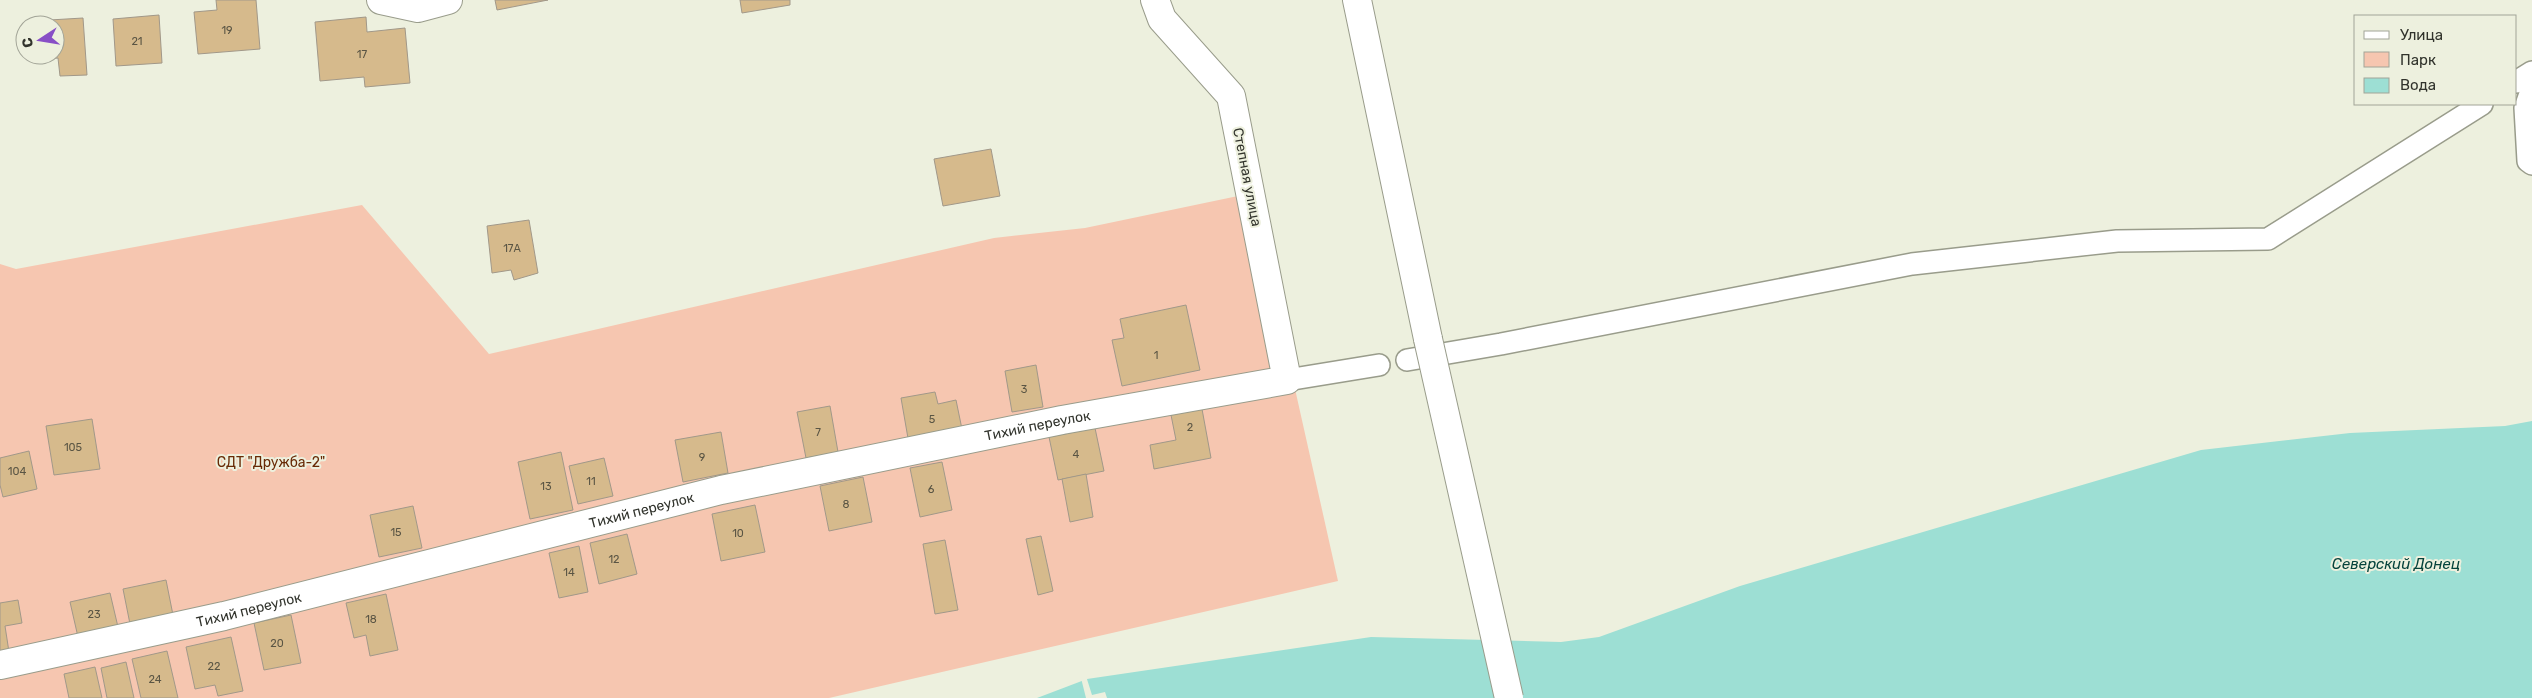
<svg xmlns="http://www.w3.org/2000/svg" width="2532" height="698" font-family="Rubik,sans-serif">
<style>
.green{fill:#f6c6b0}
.water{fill:#9ddfd4}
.pier{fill:#edf0de}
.building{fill:#d6ba8c;stroke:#a19889}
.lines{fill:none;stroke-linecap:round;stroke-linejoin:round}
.lane-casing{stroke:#999c8b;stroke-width:24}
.street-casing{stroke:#999c8b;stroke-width:30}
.lane{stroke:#fff;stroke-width:21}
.street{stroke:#fff;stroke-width:28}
.street-bridge-casing{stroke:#999c8b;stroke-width:30;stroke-linecap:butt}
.street-bridge{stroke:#fff;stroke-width:28}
.labels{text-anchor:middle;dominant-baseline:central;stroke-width:4;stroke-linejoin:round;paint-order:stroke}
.number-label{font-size:11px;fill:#5a5544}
.street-label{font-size:14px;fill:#31332c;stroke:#edf0de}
.park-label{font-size:14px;fill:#682a05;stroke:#edf0de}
.water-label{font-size:15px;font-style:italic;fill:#05433c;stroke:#edf0de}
</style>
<rect width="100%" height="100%" fill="#edf0de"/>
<path class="green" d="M1238,196L1252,197L1338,581L829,698H0V264L16,269L362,205L489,354L994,238L1085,228Z"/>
<path class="water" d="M2532,421V698H1037L1087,679L1371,637L1561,642L1599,637L1740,586L2201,450L2350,433L2505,426Z"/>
<path class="pier" d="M1086,676L1092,695L1105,692L1107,698H1086L1081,678Z"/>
<g class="building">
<path d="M216,0H256L260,49L198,54L194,12L217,10Z"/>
<path d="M495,0H548L497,10Z"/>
<path d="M740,0H790V5L742,13Z"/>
<path d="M159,15L162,63L116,66L113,19Z"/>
<path d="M366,17L367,32L405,28L410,83L365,87L364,77L320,81L315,22Z"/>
<path d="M83,18L87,75L60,76L58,58L35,60V55H55V25H33V21Z"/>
<path d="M991,149L1000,196L943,206L934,159Z"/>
<path d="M529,220L538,273L514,280L511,270L492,273L487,226Z"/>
<path d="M1186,305L1200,370L1122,386L1112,340L1124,338L1120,319Z"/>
<path d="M1036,365L1043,407L1012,412L1005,371Z"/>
<path d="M935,392L938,404L956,400L963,434L909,444L901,398Z"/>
<path d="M830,406L838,452L806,458L797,412Z"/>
<path d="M1202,409L1211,458L1154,469L1150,445L1176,440L1171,415Z"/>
<path d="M92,419L100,469L54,475L46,426Z"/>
<path d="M1095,428L1104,471L1058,480L1049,437Z"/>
<path d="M721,432L728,473L683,482L675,440Z"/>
<path d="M29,451L37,489L3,497L0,485V458Z"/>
<path d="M561,452L573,510L530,519L518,462Z"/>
<path d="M604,458L613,496L578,504L569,466Z"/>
<path d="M942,462L952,510L920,517L910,468Z"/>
<path d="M1086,474L1093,517L1070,522L1062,479Z"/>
<path d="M863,477L872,522L829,531L820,486Z"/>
<path d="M755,505L765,552L721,561L712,514Z"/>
<path d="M413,506L422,548L379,557L370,515Z"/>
<path d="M627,534L637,574L599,584L590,543Z"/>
<path d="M1041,536L1053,591L1038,595L1026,539Z"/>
<path d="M945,540L958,610L935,614L923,544Z"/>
<path d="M579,546L588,592L559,598L549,553Z"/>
<path d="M166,580L173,615L130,624L123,589Z"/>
<path d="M110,593L118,627L78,637L70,602Z"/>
<path d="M386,594L398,650L370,656L366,635L354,638L346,603Z"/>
<path d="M18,600L22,623L5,626L9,652L0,654V603Z"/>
<path d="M291,615L301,663L264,670L254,623Z"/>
<path d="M231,637L243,691L218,696L215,685L195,689L186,647Z"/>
<path d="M167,651L178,698H141L132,659Z"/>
<path d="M126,662L134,698H107L101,668Z"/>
<path d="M95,667L102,698H69L64,674Z"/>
</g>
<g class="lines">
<g class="lane-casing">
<g id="lane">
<path d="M2516,82L2532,72"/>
<path d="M2532,88L2525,108L2528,161L2532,164"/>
<path d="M1407,360L1501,344L1912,264L2117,241L2268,239L2482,104"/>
<path d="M1287,380L1379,365"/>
</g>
</g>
<g class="street-casing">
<g id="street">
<path d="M381,0L418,8L448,0"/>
<path d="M1357,0L1428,339"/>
<path id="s1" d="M0,665L224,616L721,490L1062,420L1287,380L1231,96L1162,19L1155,0"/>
</g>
</g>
<use href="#lane" class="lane"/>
<use href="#street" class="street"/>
<g class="street-bridge-casing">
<path id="street-bridge" d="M1428,339L1509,698"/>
</g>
<use href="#street-bridge" class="street-bridge"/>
</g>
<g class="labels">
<g class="number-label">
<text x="227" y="30">19</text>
<text x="137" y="41">21</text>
<text x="362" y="54">17</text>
<text x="512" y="248">17А</text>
<text x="1156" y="355">1</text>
<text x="1024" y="389">3</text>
<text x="932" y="419">5</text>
<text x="1190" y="427">2</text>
<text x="818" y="432">7</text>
<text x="73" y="447">105</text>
<text x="1076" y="454">4</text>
<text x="702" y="457">9</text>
<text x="17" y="471">104</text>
<text x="591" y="481">11</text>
<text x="546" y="486">13</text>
<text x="931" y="489">6</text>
<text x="846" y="504">8</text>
<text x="396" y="532">15</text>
<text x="738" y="533">10</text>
<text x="614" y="559">12</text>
<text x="569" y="572">14</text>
<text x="94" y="614">23</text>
<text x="371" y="619">18</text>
<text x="277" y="643">20</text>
<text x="214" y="666">22</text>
<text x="155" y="679">24</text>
</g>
<g class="street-label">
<text transform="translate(1247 177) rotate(79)">Степная улица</text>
<text stroke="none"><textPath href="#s1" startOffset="1065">Тихий переулок</textPath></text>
<text stroke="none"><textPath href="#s1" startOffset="660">Тихий переулок</textPath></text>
<text stroke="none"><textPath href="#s1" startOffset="255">Тихий переулок</textPath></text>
</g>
<g class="park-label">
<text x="271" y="462">СДТ "Дружба-2"</text>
</g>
<g class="water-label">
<text x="2396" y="564">Северский Донец</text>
</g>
</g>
<rect x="2354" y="15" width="162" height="90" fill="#edf0de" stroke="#a2a497"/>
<rect x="2364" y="31" width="25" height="8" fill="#ffffff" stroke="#a2a497"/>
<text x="2400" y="40" font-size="15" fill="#31332c">Улица</text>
<rect x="2364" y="52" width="25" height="15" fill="#f6c6b0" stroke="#a2a497"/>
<text x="2400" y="65" font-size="15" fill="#31332c">Парк</text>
<rect x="2364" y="78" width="25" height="15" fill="#9ddfd4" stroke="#a2a497"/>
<text x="2400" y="90" font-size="15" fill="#31332c">Вода</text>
<g transform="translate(40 40) rotate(258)"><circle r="24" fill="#edf0de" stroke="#a2a497"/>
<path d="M0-4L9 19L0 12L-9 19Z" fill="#884fc6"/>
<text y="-8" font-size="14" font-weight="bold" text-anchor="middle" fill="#31332c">С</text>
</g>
</svg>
